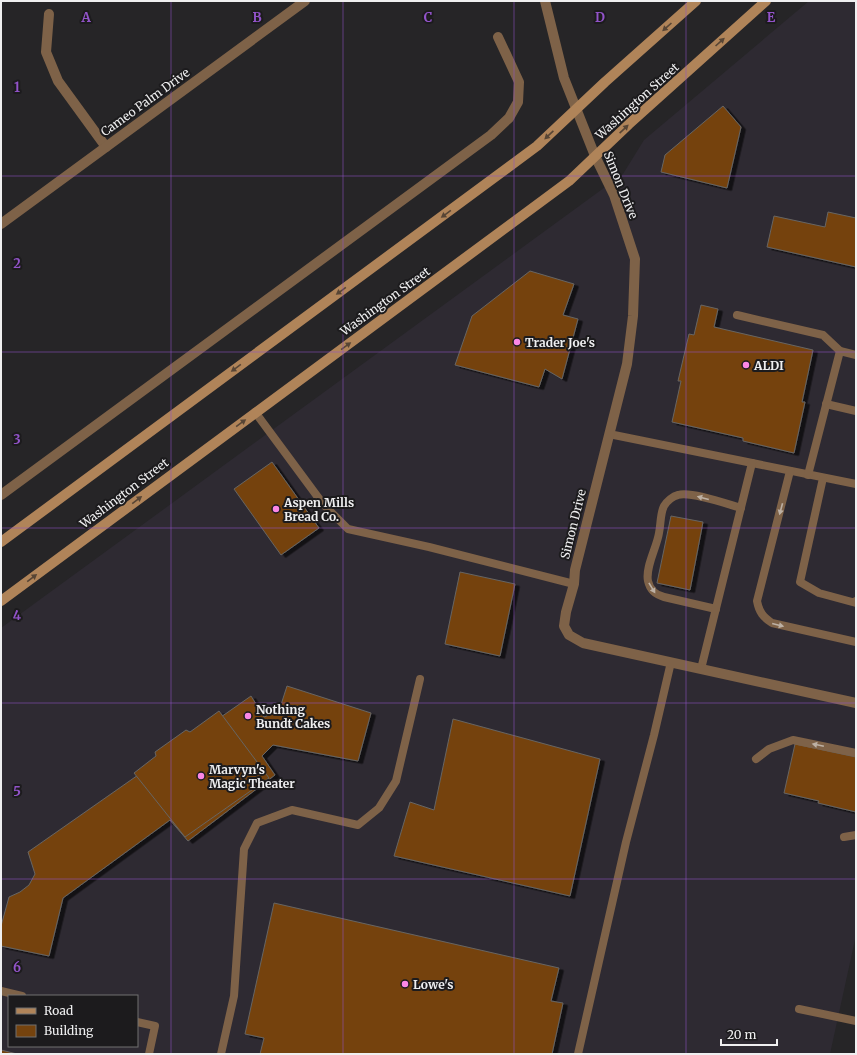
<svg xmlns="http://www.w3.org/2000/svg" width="857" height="1055" font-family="Merriweather,serif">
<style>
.built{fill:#2e2a32;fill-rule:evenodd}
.building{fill:#75430e;stroke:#676563;filter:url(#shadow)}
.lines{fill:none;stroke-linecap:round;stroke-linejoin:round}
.service{stroke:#7e6248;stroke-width:8}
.minor{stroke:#7e6248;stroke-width:10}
.secondary{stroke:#b08459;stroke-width:10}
.oneway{fill:#574535}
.oneway2{fill:#bcb0a4}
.grid{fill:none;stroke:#9253c9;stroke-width:1;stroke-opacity:0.55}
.poi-dot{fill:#fb87e6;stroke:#1c1b1d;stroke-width:1.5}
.labels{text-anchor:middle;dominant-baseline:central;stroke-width:4;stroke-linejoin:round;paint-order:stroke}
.street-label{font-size:12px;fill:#efeff0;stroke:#1c1b1d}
.poi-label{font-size:12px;font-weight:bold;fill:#efeff0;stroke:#1c1b1d;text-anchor:start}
.grid-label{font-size:13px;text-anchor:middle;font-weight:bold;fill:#9253c9;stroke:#1c1b1d;stroke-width:4;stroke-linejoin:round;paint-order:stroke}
</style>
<defs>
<filter id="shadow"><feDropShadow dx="4.5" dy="2.5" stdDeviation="0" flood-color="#0009"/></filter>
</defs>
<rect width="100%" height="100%" fill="#262527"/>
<path class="built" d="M809,1H856V935L830,1054H1V628L623,174L644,140ZM9,996H137V1046H9Z"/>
<g class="building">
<path d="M723,106L741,127L727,188L661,172L665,155Z"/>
<path d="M828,212L856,218V267L767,247L774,216L825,227Z"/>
<path d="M530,271L574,284L563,315L578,319L562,379L545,369L539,387L455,365L472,316Z"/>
<path d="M701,305L718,309L714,327L813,350L802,402H805L794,453L743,441V438L672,422L681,381H678L689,334L694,335Z"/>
<path d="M272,462L319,528L281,555L234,489Z"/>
<path d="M671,516L703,522L690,590L657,583Z"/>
<path d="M460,572L515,584L500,656L445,644Z"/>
<path d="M287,686L371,713L358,761L273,745L262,756L275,775L188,841L170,820L63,898L49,956L1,946V926L9,897L20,892L29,885L35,874L28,852L251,696L264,717L279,711Z"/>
<path d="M219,711L269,778L185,837L134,773L156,756L155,752L186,730L190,732Z"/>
<path d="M453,719L600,759L570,896L394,856L410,802L434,810Z"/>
<path d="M795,744L856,757V812L818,803L819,801L784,793Z"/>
<path d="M274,903L559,968L551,1001L563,1003L552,1054H260L264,1038L245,1034Z"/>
<path d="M1,1050L17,1054H1Z"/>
</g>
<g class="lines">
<g class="service">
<path d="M737,315L823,335L840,351"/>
<path d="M826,404L856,411"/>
<path d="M255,412L323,504L348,529L429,547L574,584"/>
<path d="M609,434L856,484"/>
<path d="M790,471L757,601C759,612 763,617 772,623L856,642"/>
<path d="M808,475L840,351L856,355"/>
<path d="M823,478L800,582L819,593L856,603V601"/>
<path d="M716,609L664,597C656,595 650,590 648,581C645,567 657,547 659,533C661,524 660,514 664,506C667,501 673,496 678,495C691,491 727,504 741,508"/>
<path d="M701,669L752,463"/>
<path d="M756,759L769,749L793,740L856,753"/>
<path d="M844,837L856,835"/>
<path d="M1,991L22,996"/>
<path d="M799,1009L856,1021"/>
<path d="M137,1022L155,1026L149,1054"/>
<path d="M221,1054L234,996L244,849L257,823L292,810L358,825L379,808L396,781L420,679"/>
<path d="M578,1054L626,842L654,735L671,662"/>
</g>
<g class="minor">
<path d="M545,1L564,78L595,156L614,195L635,259L633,316L627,364L575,570L574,584L566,612L564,626L569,635L583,643L856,703"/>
<path d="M49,14L46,52L58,81L106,147"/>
<path d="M1,224L305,1"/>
<path d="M1,495L491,135L509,118L518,102L519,82L498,37"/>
</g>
<g class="secondary">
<path d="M1,542L537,146L605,82L696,1"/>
<path d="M1,601L569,181L629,124L766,1"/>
</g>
</g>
<defs><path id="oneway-solid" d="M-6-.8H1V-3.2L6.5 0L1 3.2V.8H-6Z"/></defs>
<g class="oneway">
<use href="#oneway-solid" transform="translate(667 27) rotate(138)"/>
<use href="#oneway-solid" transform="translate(720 42) rotate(-42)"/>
<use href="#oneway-solid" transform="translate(624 129) rotate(-43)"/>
<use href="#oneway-solid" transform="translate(549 135) rotate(137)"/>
<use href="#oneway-solid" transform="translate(446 214) rotate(144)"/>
<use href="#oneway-solid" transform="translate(341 291) rotate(144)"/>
<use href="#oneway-solid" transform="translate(346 346) rotate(-36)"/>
<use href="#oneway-solid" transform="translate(236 368) rotate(144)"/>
<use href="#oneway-solid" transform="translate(241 423) rotate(-36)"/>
<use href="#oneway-solid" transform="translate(137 500) rotate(-37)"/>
<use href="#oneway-solid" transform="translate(32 578) rotate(-37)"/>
</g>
<g class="oneway2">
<use href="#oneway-solid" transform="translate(703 498) rotate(-165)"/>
<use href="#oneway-solid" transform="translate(781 509) rotate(105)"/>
<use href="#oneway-solid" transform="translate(652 588) rotate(59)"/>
<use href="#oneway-solid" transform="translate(778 625) rotate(14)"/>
<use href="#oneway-solid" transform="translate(818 745) rotate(-168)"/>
</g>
<path class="grid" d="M171,1V1054M343,1V1054M514,1V1054M686,1V1054M1,176H856M1,352H856M1,528H856M1,703H856M1,879H856"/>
<g class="poi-dot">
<circle cx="517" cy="342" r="4"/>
<circle cx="746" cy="365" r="4"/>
<circle cx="276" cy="509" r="4"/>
<circle cx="248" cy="716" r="4"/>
<circle cx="201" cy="776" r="4"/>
<circle cx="405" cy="984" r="4"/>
</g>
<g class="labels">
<g class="street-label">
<text transform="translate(637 101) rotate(-42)">Washington Street</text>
<text transform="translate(145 102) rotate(-36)">Cameo Palm Drive</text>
<text transform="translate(621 185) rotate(68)">Simon Drive</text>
<text transform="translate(385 301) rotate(-36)">Washington Street</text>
<text transform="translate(124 493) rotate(-37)">Washington Street</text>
<text transform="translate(573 524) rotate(-76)">Simon Drive</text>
</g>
<g class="poi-label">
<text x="525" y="342">Trader Joe's</text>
<text x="754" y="365">ALDI</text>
<text x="284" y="502">Aspen Mills<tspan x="284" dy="14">Bread Co.</tspan></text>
<text x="256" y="709">Nothing<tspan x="256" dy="14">Bundt Cakes</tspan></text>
<text x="209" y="769">Marvyn's<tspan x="209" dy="14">Magic Theater</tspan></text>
<text x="413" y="984">Lowe's</text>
</g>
</g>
<g class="grid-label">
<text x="86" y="22">A</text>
<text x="257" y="22">B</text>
<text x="428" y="22">C</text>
<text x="600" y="22">D</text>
<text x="771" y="22">E</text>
<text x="17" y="92">1</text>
<text x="17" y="268">2</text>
<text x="17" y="444">3</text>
<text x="17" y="620">4</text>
<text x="17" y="796">5</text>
<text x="17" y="972">6</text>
</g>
<rect width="857" height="1055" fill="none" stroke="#efeff0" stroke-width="4"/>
<rect x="8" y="995" width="130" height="52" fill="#1c1b1d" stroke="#707071"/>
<rect x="16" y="1008" width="20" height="6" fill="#b08459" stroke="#707071"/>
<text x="44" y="1015" font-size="12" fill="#efeff0">Road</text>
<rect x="16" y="1025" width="20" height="12" fill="#75430e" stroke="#707071"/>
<text x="44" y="1035" font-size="12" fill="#efeff0">Building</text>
<path d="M721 1039v6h56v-6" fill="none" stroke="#efeff0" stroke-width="2"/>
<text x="727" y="1039" font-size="12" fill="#efeff0" stroke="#1c1b1d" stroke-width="3" paint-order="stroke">20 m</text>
</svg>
